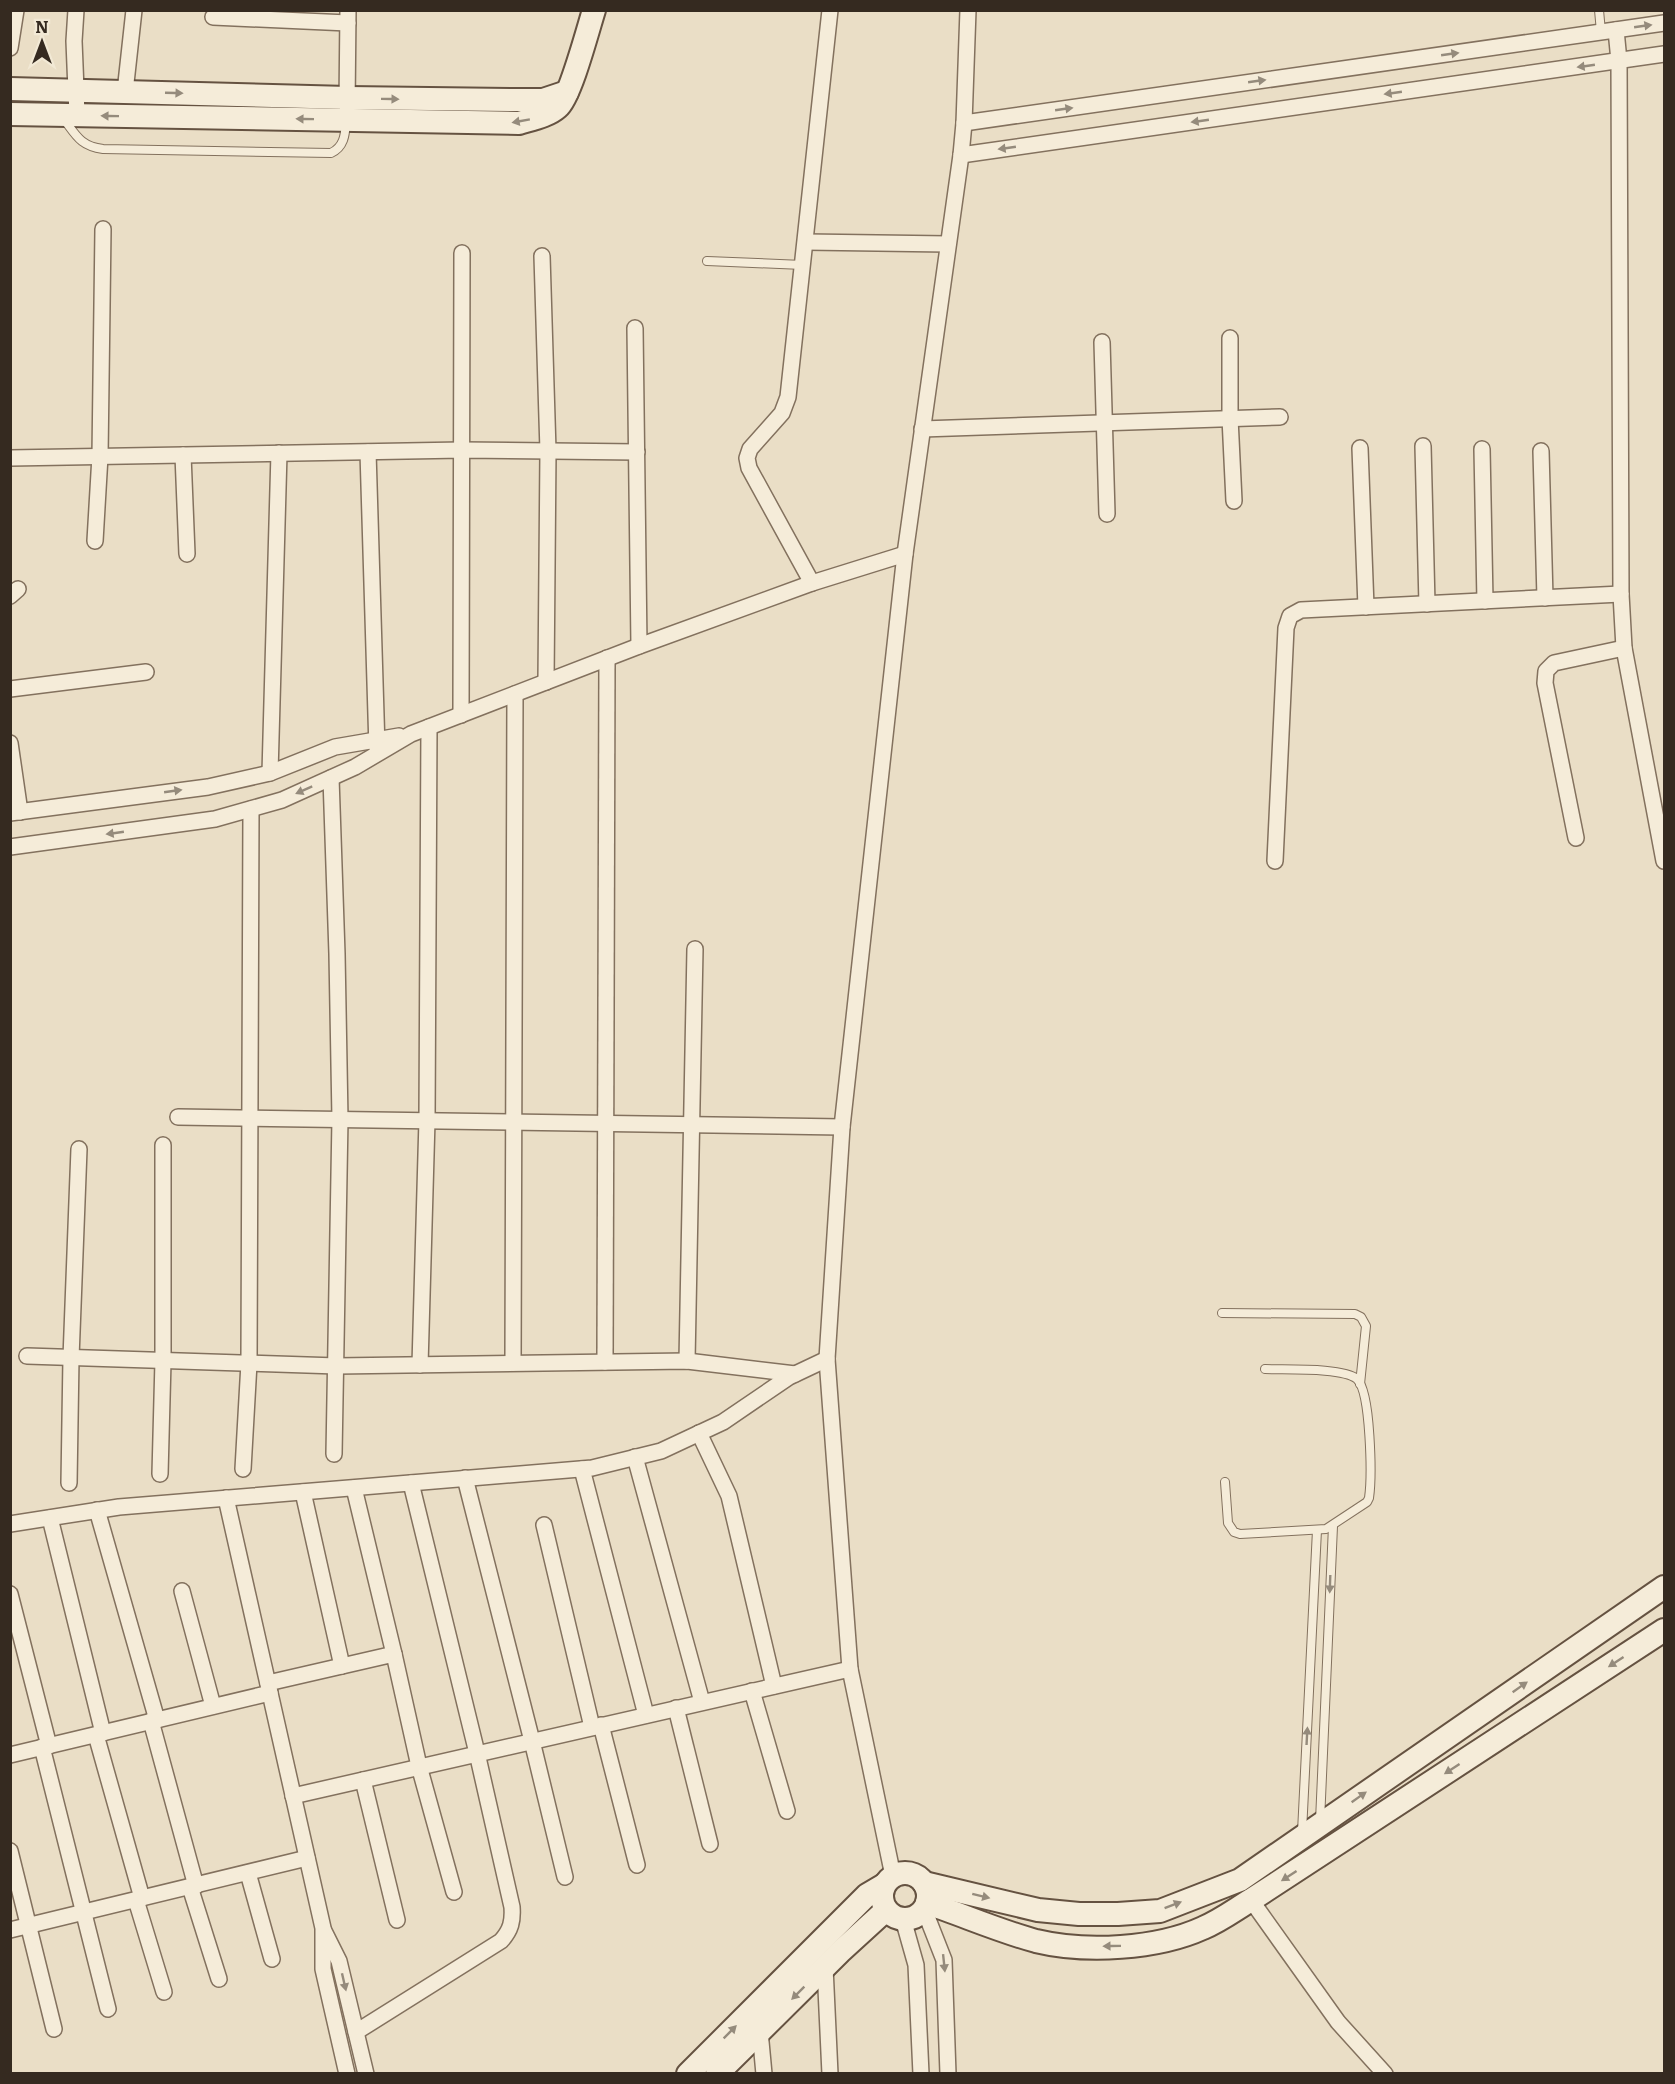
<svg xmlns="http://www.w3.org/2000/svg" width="1675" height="2084" font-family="Literata,serif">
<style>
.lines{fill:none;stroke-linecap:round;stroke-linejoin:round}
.lane-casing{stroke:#83715e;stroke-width:10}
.street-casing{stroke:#83715e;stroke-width:18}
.secondary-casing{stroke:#655241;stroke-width:26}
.lane{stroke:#f5ecd9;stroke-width:8}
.street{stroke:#f5ecd9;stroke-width:15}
.secondary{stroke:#f5ecd9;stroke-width:22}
.oneway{fill:#958b7c}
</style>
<rect width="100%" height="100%" fill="#eadec6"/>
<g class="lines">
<g class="lane-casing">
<g id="lane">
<path d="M1599,10L1601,32"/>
<path d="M63,118C76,135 80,146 103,149L331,153C344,147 345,135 346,123"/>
<path d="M707,261L803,265"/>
<path d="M1222,1313L1355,1314L1361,1317L1366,1326L1360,1384"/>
<path d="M1225,1482L1228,1523L1234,1532L1240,1534L1326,1529L1367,1502L1369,1498C1372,1477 1371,1392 1357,1379C1343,1367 1284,1370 1265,1369"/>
<path d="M1320,1821L1333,1526"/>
<path d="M1302,1832L1317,1530"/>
</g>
</g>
<g class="street-casing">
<g id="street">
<path d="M76,10L74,41L77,115"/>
<path d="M213,17L348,23"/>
<path d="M1616,30L1619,61L1621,594L1624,648L1664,861"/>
<path d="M10,48L16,10"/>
<path d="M125,92L134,10"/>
<path d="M347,106L348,10"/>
<path d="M964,123L1664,23"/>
<path d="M961,155L1664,54"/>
<path d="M806,242L948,244"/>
<path d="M542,256L548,451L546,682"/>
<path d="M635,328L639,646"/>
<path d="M1230,338V418L1234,501"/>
<path d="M1102,342L1107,514"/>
<path d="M922,429L1280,417"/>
<path d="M1423,446L1427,604"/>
<path d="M1360,448L1366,607"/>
<path d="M1482,449L1485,601"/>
<path d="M1541,451L1545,598"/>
<path d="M368,452L377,748"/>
<path d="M183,455L187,554"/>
<path d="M10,458L462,450L637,452"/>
<path d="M95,541L100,456L103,229"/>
<path d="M812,583L749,468L747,458L750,449L782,413L788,397L830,10"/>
<path d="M10,596L18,589"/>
<path d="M10,689L146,672"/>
<path d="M461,715L462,253"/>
<path d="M10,743L20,812"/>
<path d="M270,773L279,453"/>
<path d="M331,778L337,954L340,1119L334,1454"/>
<path d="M10,813L208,787L270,773L335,747L399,736"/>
<path d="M1576,838L1545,683L1546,671L1554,663L1624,648"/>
<path d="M10,847L215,819L282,800L355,767L411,734L639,646L812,583L905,554"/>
<path d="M1275,861L1286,628L1290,616L1301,610L1621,594"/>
<path d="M178,1117L842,1127"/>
<path d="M27,1356L337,1366L687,1361L795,1374"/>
<path d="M687,1361L695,949"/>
<path d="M605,1362L607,658"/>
<path d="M513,1363L515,694"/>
<path d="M420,1365L427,1120L429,727"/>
<path d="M699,1433L729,1496L774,1686"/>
<path d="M635,1457L702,1702"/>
<path d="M243,1469L249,1363L251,809"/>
<path d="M582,1469L646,1715"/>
<path d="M160,1474L163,1361V1145"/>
<path d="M465,1478L532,1741L565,1877"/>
<path d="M69,1483L71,1358L79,1149"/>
<path d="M354,1488L394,1654"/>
<path d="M303,1492L342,1666"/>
<path d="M226,1498L323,1928V1969L347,2074"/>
<path d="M97,1510L157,1720"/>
<path d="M50,1518L103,1733"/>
<path d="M10,1524L119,1507L592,1468L661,1451L723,1422L789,1377L827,1359"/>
<path d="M544,1525L592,1727"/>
<path d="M182,1591L213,1706"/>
<path d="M10,1594L49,1746"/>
<path d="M268,1683L394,1654L419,1766L454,1892"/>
<path d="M752,1691L787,1811"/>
<path d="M676,1708L710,1844"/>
<path d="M151,1721L196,1886"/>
<path d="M601,1725L637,1865"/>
<path d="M96,1735L142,1898"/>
<path d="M42,1747L108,2009"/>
<path d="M10,1755L270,1693"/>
<path d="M363,1780L397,1920"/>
<path d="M293,1796L850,1669"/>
<path d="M10,1851L54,2029"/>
<path d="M248,1873L272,1959"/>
<path d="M893,1876L850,1669L827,1359L842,1127L905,554L961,155L964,123L968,10"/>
<path d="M190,1887L219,1979"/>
<path d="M136,1900L164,1992"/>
<path d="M1251,1900L1338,2022L1385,2074"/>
<path d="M924,1909L944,1960L948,2074"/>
<path d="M903,1919L916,1965L921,2074"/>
<path d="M10,1930L307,1858"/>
<path d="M324,1931L339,1961L366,2074"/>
<path d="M825,1967L830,2074"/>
<path d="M760,2031L764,2074"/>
<path d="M356,2032L501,1941C511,1930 513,1921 512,1907L477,1753L411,1483"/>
</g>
</g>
<g class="secondary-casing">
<g id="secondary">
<path d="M10,89L348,98L518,100H543L567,92"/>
<path d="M10,114L519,123C532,119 548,116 558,107C570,98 588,29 594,10"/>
<circle cx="905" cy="1896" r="23"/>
<path d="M924,1883L1038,1910L1079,1914H1118L1160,1911L1240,1880L1664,1587"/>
<path d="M927,1903C963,1915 999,1931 1036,1941C1086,1953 1157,1949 1203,1928C1220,1921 1236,1909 1251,1900L1664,1630"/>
<path d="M688,2074L867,1895L884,1885"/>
<path d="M717,2074L840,1952L886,1910"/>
</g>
</g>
<use href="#lane" class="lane"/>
<use href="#street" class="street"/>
<use href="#secondary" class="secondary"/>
</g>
<defs><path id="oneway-solid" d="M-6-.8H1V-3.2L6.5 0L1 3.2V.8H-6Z" transform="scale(1.5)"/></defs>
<g class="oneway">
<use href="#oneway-solid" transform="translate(1643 26) rotate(-8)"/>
<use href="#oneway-solid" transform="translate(1450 54) rotate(-8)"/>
<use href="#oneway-solid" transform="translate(1586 66) rotate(172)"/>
<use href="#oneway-solid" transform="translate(1257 81) rotate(-8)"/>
<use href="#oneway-solid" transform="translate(174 93) rotate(2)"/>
<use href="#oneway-solid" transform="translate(1393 93) rotate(172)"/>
<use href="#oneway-solid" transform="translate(390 99) rotate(1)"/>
<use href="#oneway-solid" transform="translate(1064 109) rotate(-8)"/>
<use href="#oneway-solid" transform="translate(110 116) rotate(-179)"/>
<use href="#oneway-solid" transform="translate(305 119) rotate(-179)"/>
<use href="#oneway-solid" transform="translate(521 121) rotate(170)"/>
<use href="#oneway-solid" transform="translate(1200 121) rotate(172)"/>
<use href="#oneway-solid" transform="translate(1007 148) rotate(172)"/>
<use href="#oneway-solid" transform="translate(304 790) rotate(156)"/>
<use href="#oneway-solid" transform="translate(173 791) rotate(-8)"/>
<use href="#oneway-solid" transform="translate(115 833) rotate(172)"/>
<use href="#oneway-solid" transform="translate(1330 1584) rotate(92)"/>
<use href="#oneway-solid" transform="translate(1616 1662) rotate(147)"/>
<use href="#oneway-solid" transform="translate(1520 1687) rotate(-35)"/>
<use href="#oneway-solid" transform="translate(1307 1736) rotate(-87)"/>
<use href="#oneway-solid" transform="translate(1452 1769) rotate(147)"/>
<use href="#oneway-solid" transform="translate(1359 1797) rotate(-35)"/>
<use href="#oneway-solid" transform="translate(1289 1876) rotate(147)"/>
<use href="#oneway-solid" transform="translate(981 1896) rotate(14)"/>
<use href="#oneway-solid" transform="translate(1173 1905) rotate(-21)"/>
<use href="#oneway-solid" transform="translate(1112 1946) rotate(179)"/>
<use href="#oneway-solid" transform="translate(944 1963) rotate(84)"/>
<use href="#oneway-solid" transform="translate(344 1982) rotate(77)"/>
<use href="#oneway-solid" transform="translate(798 1993) rotate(135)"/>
<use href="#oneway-solid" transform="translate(730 2032) rotate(-45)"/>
</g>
<rect width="1675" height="2084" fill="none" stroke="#352a20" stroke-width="24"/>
<g transform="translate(42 42)" stroke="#f2e9d5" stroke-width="4.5" paint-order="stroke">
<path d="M0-4.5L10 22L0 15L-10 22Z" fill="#352a20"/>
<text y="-9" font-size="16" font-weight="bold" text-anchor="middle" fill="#352a20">N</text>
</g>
</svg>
